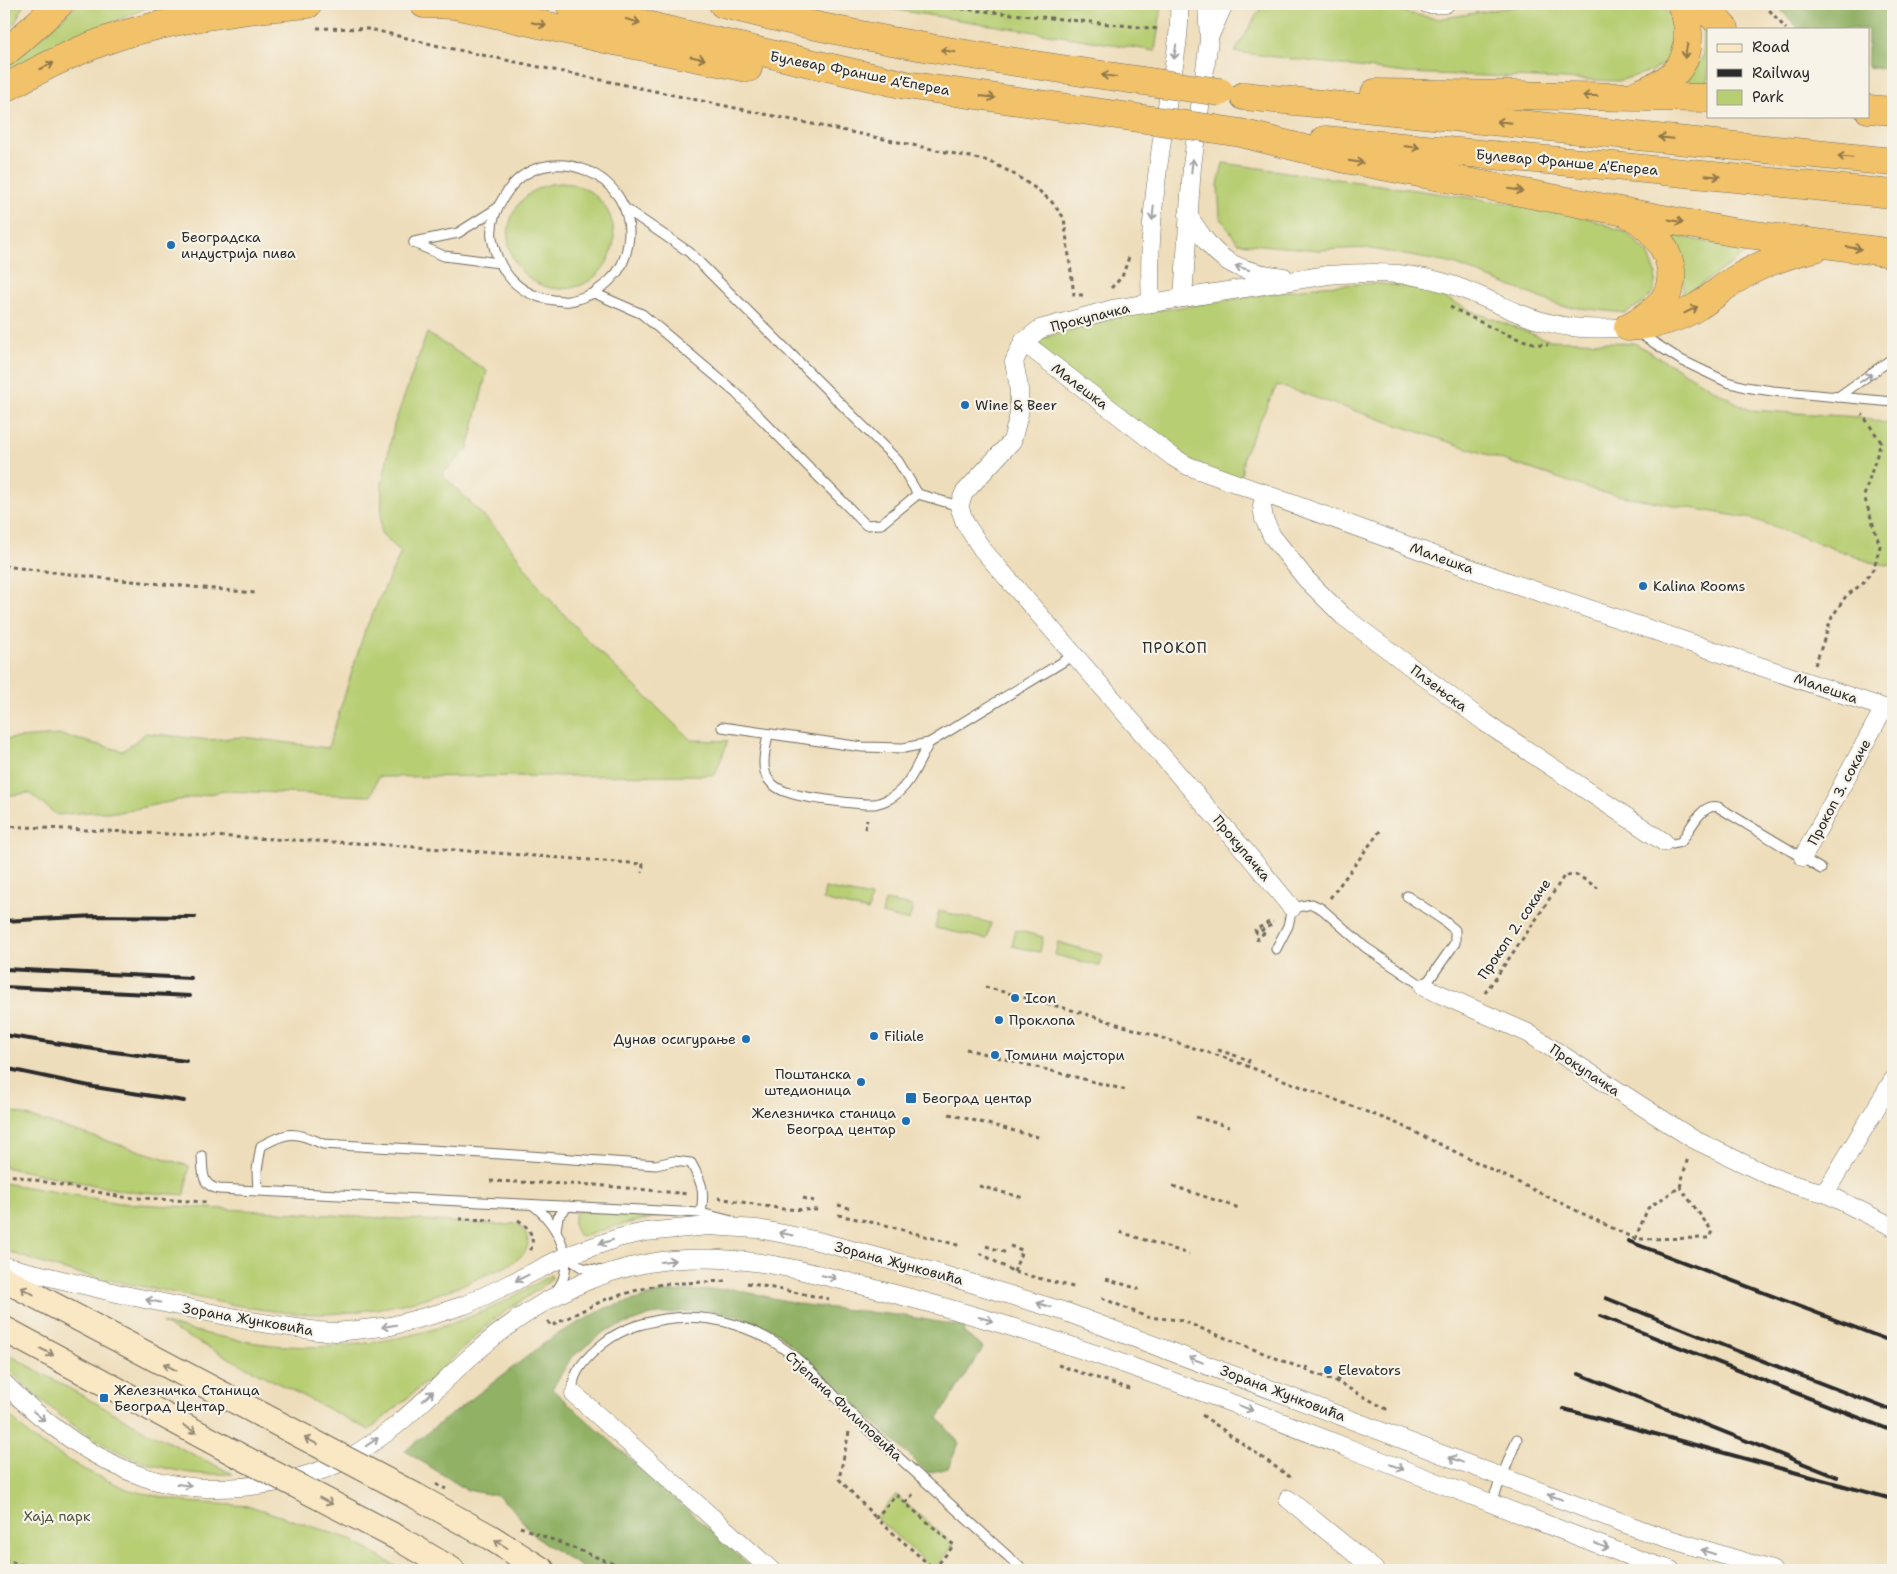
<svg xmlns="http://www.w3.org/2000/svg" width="1897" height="1574" font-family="'Shantell Sans',sans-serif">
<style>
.green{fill:#b7ce73;stroke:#717c4f}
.forest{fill:#91b165;stroke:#5e6e48}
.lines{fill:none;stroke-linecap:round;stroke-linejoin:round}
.lane-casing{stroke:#6f695d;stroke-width:11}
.street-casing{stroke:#6f695d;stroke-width:19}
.secondary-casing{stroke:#6f695d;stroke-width:27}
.highway-casing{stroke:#6f695d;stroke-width:29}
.path{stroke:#6f695d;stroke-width:3;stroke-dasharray:4 4;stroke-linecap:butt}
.lane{stroke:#fff;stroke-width:9}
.street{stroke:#fff;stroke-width:18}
.secondary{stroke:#fae7c3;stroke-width:25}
.highway{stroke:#f2c26a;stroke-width:28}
.rail{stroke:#2b2b2b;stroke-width:4}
.secondary-bridge-casing{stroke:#6f695d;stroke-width:27;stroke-linecap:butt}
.highway-bridge-casing{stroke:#6f695d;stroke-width:29;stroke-linecap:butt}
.path-bridge{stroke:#6f695d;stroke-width:3;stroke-dasharray:4 4;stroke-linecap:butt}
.secondary-bridge{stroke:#fae7c3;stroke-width:25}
.highway-bridge{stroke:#f2c26a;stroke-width:28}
.oneway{stroke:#8e764a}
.oneway2{stroke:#a0a0a0}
.oneway3{stroke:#928977}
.poi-dot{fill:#1f6fb2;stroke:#f7f3e8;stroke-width:2}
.labels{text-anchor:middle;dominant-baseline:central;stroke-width:4.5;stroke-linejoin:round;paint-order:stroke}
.street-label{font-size:14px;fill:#2b2b2b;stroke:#f7f3e8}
.poi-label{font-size:14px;fill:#2b2b2b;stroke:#f7f3e8;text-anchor:start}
.park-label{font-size:14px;fill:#4e543d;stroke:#f7f3e8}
.neighbourhood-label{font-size:15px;letter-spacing:1px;fill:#2b2b2b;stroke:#f7f3e8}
</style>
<rect width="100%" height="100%" fill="#f7f3e8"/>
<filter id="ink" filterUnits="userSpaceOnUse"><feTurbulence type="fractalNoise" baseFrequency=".02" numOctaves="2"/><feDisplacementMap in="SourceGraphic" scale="10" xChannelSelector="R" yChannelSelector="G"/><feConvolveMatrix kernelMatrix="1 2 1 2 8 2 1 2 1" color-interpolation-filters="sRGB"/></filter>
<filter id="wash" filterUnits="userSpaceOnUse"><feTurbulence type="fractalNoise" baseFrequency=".0096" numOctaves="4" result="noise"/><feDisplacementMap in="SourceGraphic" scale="20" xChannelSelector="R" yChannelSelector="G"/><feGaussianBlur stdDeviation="1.12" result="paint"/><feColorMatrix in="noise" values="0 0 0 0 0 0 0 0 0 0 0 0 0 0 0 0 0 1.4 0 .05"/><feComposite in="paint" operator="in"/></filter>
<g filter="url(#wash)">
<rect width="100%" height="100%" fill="#eeddba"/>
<g class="green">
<path d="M10,4H24L14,25L4,32V7L8,6Z"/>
<path d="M78,4H181L146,8L69,42L4,81V65L28,49Z"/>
<path d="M859,4H1162L1155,51Z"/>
<path d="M1263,4H1362L1438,19L1530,4H1661L1676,23L1675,55L1652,71L1618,81L1407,73L1235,52Z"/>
<path d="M1702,18L1708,29V86L1685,84L1703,56Z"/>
<path d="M1223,163L1571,212L1626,232L1648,253L1656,273L1654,292L1643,303L1625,313L1561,306L1454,264L1367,248L1319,250L1238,243L1220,217L1218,185Z"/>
<circle cx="561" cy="236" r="53"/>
<path d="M1673,235L1749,251L1683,297V278Z"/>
<path d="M1375,283L1426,289L1472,311L1548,340L1634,343L1749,410L1859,417L1893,425V566L1870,562L1753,519L1600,492L1277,385L1244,454L1240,487L1172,461L1074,388L1037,340L1120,316L1322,286Z"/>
<path d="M427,333L487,371L468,449L442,474L501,534L541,589L587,640L691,740L728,741L715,775L378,777L371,796L224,791L119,812H89L57,815L29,793L4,796V739L61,735L123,751L146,733L209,740L242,737L328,748L365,630L401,552L381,533L382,484L394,425Z"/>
<path d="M825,888L871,897L868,911L823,900Z"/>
<path d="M885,901L913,906L909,921L882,914Z"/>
<path d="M939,911L991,923L987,939L935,928Z"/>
<path d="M1016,930L1043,937L1040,952L1012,946Z"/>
<path d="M1058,942L1103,955L1100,966L1055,955Z"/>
<path d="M4,1109L189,1166L185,1195L124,1191L4,1167Z"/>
<path d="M4,1183L120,1203L507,1225L516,1223C529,1231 533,1247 520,1257C510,1266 495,1271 483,1276C454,1289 424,1300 393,1306C360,1312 325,1316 292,1313C247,1309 204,1299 161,1290C108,1280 53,1271 4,1249Z"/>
<path d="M577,1211L671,1214L615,1226L585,1236L578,1235C572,1226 573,1220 577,1211Z"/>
<path d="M551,1275L552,1278L546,1284L493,1320L436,1374L369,1430L161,1323C198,1332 235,1341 273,1345C337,1351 407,1341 467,1318C496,1307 524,1291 551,1275Z"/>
<path d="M4,1352L146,1431L233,1474C215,1474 197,1475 179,1471C108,1458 54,1415 4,1365Z"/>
<path d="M4,1410L33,1439L85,1470L129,1490L186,1502L250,1506L350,1539L402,1570H4Z"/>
<path d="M896,1495L954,1545L934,1569L876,1518Z"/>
</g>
<g class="forest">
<path d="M1771,4H1893V70L1868,67V29H1799L1779,8Z"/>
<path d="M732,1289L805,1305L905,1316L966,1327L963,1332L983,1348L938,1418L959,1443L948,1468L928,1473L778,1333L745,1318L701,1310L651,1315L605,1331L571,1358L552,1389L755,1570H586L535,1537L512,1508L498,1496L467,1490L405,1451L423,1436L554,1336L606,1308L663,1292Z"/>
</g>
</g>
<g filter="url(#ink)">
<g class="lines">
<g class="lane-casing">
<g id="lane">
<path d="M626,209L689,252L898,461L918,494"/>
<path d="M414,242L458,233L496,209"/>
<path d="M414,243L444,256L499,263"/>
<path d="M594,293C600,288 607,284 612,278C621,270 626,256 628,244C640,173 543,134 505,195C497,207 490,223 492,238C498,272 519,296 554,300C559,300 564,302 569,301C577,300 586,296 594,293L642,314L736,393L866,525L881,524L918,494L959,506"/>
<path d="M1637,332L1681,360L1727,382L1745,387L1773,391L1893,402"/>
<path d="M1838,397L1893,358"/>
<path d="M722,727L862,747L904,748L929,743L1074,655"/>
<path d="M768,734C766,748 760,766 768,779C773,786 782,791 790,793C805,798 860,805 875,804C879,803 885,801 889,799C910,788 918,762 929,743"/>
<path d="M1664,842L1673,844L1681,842C1690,830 1701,803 1718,807L1821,869"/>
<path d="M1276,949L1288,926L1292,908L1312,904L1322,909L1365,947L1424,987L1455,943V930L1443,920L1407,896"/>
<path d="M202,1156C203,1172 201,1186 219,1189L701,1213L732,1221"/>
<path d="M258,1191L257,1170L261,1146C288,1131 295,1131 323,1144L501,1154L656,1165L674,1161L691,1163C702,1183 705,1190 701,1213"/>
<path d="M533,1205C558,1223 579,1266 555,1292"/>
<path d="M556,1230L558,1217L568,1206"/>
<path d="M566,1257L583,1268L602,1271"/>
<path d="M574,1394C568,1374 591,1353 605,1342C623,1328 643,1323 665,1319C712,1312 760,1328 796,1358C824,1381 846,1411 874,1435C923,1480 973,1525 1023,1570"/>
<path d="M1491,1504L1517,1439"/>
</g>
</g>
<g class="street-casing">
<g id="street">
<path d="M1427,4H1445"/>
<path d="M1211,33L1224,4"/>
<path d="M1188,215C1216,259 1230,271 1284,277"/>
<path d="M1183,298L1192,166L1209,40L1207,4"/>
<path d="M1151,303C1147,236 1157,172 1167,106C1172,72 1181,38 1179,4"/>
<path d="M1023,342L1173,457L1188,466L1500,579L1893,711"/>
<path d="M1265,493L1262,506L1264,519L1272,536L1306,579L1343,616L1486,723L1664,842"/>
<path d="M1803,857L1884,708"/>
<path d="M1292,908L1245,851L982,549L965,523L959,506L964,493L1012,441L1019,414V387L1014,362L1023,342L1040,329L1113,309L1328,275C1367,272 1404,271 1442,282C1468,289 1492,302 1516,312C1554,328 1587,331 1628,327"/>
<path d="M1424,987L1528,1033L1693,1139L1772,1177L1798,1186L1825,1193L1893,1227"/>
<path d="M1825,1193L1893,1080"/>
<path d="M4,1266L125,1295L256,1322L318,1331L337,1332L391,1326L436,1314L465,1305L501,1288L566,1256L618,1238L645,1232L708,1226L758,1229L784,1234L814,1240L941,1274L1066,1312L1650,1533L1772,1570"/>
<path d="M4,1383C43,1422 92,1459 144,1477C201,1497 282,1488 337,1464C355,1456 374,1442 390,1430C418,1409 443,1381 469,1358C520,1312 580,1275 649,1263C735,1248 813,1273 895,1294C1052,1334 1203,1391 1353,1450C1447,1486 1542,1523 1637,1559L1671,1570"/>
<path d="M574,1394L771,1570"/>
<path d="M1288,1499L1375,1570"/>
</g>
</g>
<g class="secondary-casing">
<g id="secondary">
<path d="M4,1279L260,1414"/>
<path d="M4,1329L236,1454"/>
<path d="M416,1496L490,1537L542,1570"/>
<path d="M398,1538L452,1570"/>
</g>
</g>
<g class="highway-casing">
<g id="highway">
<path d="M424,4L458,5"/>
<path d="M451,4L610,40L748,68"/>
<path d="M570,4L662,29L906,85L1152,120"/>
<path d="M723,4C866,41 1011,62 1157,83"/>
<path d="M1698,4L1715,18L1725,29"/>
<path d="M4,53L21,39L59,4"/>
<path d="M4,89C42,67 83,47 125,34C184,17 247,9 308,4"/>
<path d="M1375,93L1708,98"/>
<path d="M1637,94C1667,83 1689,70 1688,34C1688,23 1686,14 1681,4"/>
<path d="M1244,96L1893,162"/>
<path d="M1868,109L1893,111"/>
<path d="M1215,129L1241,133L1345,159L1732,232L1893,253"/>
<path d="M1325,140L1614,166L1893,194"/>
<path d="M1629,214C1656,228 1684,266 1665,298C1658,310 1644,318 1632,325"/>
<path d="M1628,327C1652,325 1677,320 1698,306C1710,299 1721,289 1733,281C1758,265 1786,254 1815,248"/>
</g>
</g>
<g class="path">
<path d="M930,4L953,8L1159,29"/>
<path d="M1764,4L1786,29"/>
<path d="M317,28L370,29L439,46L989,161L1012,173L1038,190L1051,201L1064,218L1074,295H1084"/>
<path d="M1111,288L1122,277L1129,257"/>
<path d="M1450,307C1481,321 1514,343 1548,345"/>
<path d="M4,566L101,578L255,593"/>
<path d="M1815,665L1832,617L1846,596L1862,584L1874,568L1880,546L1864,496L1881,442L1862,414"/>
<path d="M4,826L375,844L643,864L642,873"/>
<path d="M865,829L867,819"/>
<path d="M1330,898L1380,831"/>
<path d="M1271,925L1257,933L1255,930L1271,921L1273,922"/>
<path d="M1257,941L1258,937L1266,932"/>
<path d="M985,987L1079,1012L1226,1058L1396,1123L1635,1239L1709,1238L1712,1231L1680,1187"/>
<path d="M1485,993L1537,918L1564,876L1577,875L1598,888"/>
<path d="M966,1049L1126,1090"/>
<path d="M1218,1050L1249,1060L1247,1066"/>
<path d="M949,1114L1042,1138"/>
<path d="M1196,1117L1229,1127"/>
<path d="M4,1174L123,1197L206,1202"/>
<path d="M490,1181L595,1185L689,1194"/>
<path d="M979,1186L1024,1198"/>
<path d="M1173,1186L1239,1208"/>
<path d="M718,1198L783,1209L818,1210"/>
<path d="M803,1198L814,1201"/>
<path d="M838,1205L849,1208"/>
<path d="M838,1215L885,1225L961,1246"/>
<path d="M459,1219L493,1220"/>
<path d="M518,1220C530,1228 536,1238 530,1252"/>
<path d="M1120,1232L1189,1254"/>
<path d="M1635,1239L1648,1208L1680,1187L1688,1157"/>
<path d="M986,1246L1007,1253"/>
<path d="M1010,1246L1022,1250L1014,1272"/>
<path d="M980,1253L1014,1272L1077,1288"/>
<path d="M1106,1279L1139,1289"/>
<path d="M747,1283L829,1299"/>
<path d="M1102,1298L1147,1317L1180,1320L1306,1370L1337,1382L1390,1411"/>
<path d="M548,1321L551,1326L604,1300L634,1291L662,1284L726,1281"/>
<path d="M1058,1365L1133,1390"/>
<path d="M1306,1370L1307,1365"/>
<path d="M1337,1382L1339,1377"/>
<path d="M1202,1415L1290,1477V1481"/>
<path d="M849,1432L839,1479L876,1518"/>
<path d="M896,1495L954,1545L934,1569L876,1518Z"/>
<path d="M905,1503L915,1492"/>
<path d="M520,1527L614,1564L623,1570"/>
<path d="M4,1559L36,1570"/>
</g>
<use href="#lane" class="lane"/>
<use href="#street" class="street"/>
<use href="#secondary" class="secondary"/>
<use href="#highway" class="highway"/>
<g class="rail">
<path d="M4,921L95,916L195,917"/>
<path d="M4,969L191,978"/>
<path d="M4,987L190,996"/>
<path d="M4,1035L106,1051L186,1061"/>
<path d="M4,1068L94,1087L184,1101"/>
<path d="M1628,1241L1893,1342"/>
<path d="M1606,1298L1727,1347L1893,1411"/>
<path d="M1600,1316L1893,1431"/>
<path d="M1579,1374L1837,1477"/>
<path d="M1564,1409L1892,1499"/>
</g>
<g class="secondary-bridge-casing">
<g id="secondary-bridge">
<path d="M260,1414L416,1496"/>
<path d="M236,1454L398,1538"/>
</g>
</g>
<g class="highway-bridge-casing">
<g id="highway-bridge">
<path d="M1157,83L1220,92"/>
<path d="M1152,120L1215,129"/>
</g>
</g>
<path class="path-bridge" d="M436,1484L446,1489"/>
<use href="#secondary-bridge" class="secondary-bridge"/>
<use href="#highway-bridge" class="highway-bridge"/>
</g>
<defs><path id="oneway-shaft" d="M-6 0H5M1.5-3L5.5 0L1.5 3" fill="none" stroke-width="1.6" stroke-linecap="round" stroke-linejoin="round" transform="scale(1.25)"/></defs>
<g class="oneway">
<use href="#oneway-shaft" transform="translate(633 21) rotate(15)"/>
<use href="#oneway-shaft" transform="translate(539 24) rotate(13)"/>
<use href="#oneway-shaft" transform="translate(948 51) rotate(-170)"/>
<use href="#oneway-shaft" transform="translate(1686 51) rotate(102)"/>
<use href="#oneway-shaft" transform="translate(698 58) rotate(11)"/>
<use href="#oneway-shaft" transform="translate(47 66) rotate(-25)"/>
<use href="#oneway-shaft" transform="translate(1109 76) rotate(-172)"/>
<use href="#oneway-shaft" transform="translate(1590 96) rotate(-180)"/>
<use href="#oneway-shaft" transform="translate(988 97) rotate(8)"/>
<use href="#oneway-shaft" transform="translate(1504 122) rotate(-174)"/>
<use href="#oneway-shaft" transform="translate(1666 138) rotate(-174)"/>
<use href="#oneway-shaft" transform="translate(1412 147) rotate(5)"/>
<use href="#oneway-shaft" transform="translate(1845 157) rotate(-174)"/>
<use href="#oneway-shaft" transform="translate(1356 162) rotate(10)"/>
<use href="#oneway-shaft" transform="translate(1713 176) rotate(6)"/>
<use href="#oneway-shaft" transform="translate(1516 190) rotate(10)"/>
<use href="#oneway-shaft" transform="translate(1676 221) rotate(11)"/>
<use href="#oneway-shaft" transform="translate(1854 248) rotate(7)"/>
<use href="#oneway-shaft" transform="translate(1691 310) rotate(-27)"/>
</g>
<g class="oneway2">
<use href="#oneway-shaft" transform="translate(1175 52) rotate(99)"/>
<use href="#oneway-shaft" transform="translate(1192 166) rotate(-84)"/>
<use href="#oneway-shaft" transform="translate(1153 213) rotate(96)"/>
<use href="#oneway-shaft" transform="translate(1242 268) rotate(-164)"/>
<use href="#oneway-shaft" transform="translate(1866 378) rotate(-35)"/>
<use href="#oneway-shaft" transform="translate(786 1234) rotate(-169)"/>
<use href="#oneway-shaft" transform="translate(606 1242) rotate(162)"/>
<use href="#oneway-shaft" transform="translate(668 1261) rotate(-7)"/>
<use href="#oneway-shaft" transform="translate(829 1277) rotate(13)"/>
<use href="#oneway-shaft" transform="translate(522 1278) rotate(154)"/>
<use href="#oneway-shaft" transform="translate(153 1301) rotate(-168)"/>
<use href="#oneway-shaft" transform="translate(1044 1305) rotate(-163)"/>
<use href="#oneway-shaft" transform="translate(986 1319) rotate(16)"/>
<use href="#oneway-shaft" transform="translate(389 1326) rotate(170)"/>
<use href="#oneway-shaft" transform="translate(1196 1360) rotate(-159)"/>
<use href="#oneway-shaft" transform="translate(428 1396) rotate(-43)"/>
<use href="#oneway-shaft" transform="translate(1246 1408) rotate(21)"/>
<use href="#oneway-shaft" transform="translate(39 1416) rotate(39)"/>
<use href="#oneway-shaft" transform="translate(372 1442) rotate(-34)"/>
<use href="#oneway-shaft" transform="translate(1456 1460) rotate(-159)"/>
<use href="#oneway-shaft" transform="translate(1397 1467) rotate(21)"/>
<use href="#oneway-shaft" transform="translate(184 1485) rotate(7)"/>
<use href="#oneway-shaft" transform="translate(1555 1497) rotate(-159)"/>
<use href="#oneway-shaft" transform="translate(1602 1546) rotate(21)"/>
<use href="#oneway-shaft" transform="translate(1708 1552) rotate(-163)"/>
</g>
<g class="oneway3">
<use href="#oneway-shaft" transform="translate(27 1291) rotate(-153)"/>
<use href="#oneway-shaft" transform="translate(47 1352) rotate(28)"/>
<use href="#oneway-shaft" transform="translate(170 1367) rotate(-152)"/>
<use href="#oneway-shaft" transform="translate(190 1429) rotate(29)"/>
<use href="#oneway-shaft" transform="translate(311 1441) rotate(-153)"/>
<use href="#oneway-shaft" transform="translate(326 1501) rotate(27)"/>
<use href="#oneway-shaft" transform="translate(501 1544) rotate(-148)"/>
</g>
</g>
<g class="poi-dot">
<circle cx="171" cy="245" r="5"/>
<circle cx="965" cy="405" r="5"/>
<circle cx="1643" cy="586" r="5"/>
<circle cx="1015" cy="998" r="5"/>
<circle cx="999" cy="1020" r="5"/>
<circle cx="874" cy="1036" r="5"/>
<circle cx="746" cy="1039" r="5"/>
<circle cx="995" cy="1055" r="5"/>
<circle cx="861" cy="1082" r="5"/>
<rect x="905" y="1092" width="12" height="12" rx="2.5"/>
<circle cx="906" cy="1121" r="5"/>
<circle cx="1328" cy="1370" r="5"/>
<rect x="99" y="1393" width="10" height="10" rx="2.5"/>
</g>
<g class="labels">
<g class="street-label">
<text transform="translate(860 73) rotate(11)">Булевар Франше д'Епереа</text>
<text transform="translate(1567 162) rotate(5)">Булевар Франше д'Епереа</text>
<text transform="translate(1090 317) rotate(-14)">Прокупачка</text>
<text transform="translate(1080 386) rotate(37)">Малешка</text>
<text transform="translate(1442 558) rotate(20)">Малешка</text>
<text transform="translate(1439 688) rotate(37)">Плзењска</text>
<text transform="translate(1826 688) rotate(19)">Малешка</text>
<text transform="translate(1839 792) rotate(-62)">Прокоп 3. сокаче</text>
<text transform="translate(1242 848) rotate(50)">Прокупачка</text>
<text transform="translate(1514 929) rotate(-56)">Прокоп 2. сокаче</text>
<text transform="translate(1585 1070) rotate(34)">Прокупачка</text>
<text transform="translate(899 1263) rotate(15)">Зорана Жунковића</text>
<text transform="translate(248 1319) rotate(10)">Зорана Жунковића</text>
<text transform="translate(1283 1393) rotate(21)">Зорана Жунковића</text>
<text transform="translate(844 1406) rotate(43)">Стјепана Филиповића</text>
</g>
<g class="poi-label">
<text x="181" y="237">Београдска<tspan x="181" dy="16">индустрија пива</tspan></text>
<text x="975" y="405">Wine &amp; Beer</text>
<text x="1653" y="586">Kalina Rooms</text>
<text x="1025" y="998">Icon</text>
<text x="1009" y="1020">Проклопа</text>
<text x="884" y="1036">Filiale</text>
<text x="736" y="1039" text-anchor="end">Дунав осигурање</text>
<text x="1005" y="1055">Томини мајстори</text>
<text x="851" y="1074" text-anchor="end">Поштанска<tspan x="851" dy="16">штедионица</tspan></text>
<text x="922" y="1098">Београд центар</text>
<text x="896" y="1113" text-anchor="end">Железничка станица<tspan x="896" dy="16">Београд центар</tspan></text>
<text x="1338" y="1370">Elevators</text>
<text x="114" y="1390">Железничка Станица<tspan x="114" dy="16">Београд Центар</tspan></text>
</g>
<g class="park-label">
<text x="57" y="1516">Хајд парк</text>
</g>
<g class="neighbourhood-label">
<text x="1175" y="648">ПРОКОП</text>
</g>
</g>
<rect width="1897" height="1574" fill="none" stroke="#f7f3e8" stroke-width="20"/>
<rect x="1707" y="28" width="162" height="90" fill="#f7f3e8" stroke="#a5a39c"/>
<rect x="1717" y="44" width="25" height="8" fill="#fae7c3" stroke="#a5a39c"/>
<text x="1752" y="52" font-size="15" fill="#2b2b2b">Road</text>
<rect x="1717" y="69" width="25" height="8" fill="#2b2b2b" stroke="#a5a39c"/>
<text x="1752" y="78" font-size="15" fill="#2b2b2b">Railway</text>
<rect x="1717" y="90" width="25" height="15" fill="#b7ce73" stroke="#a5a39c"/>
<text x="1752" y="102" font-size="15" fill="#2b2b2b">Park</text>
</svg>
